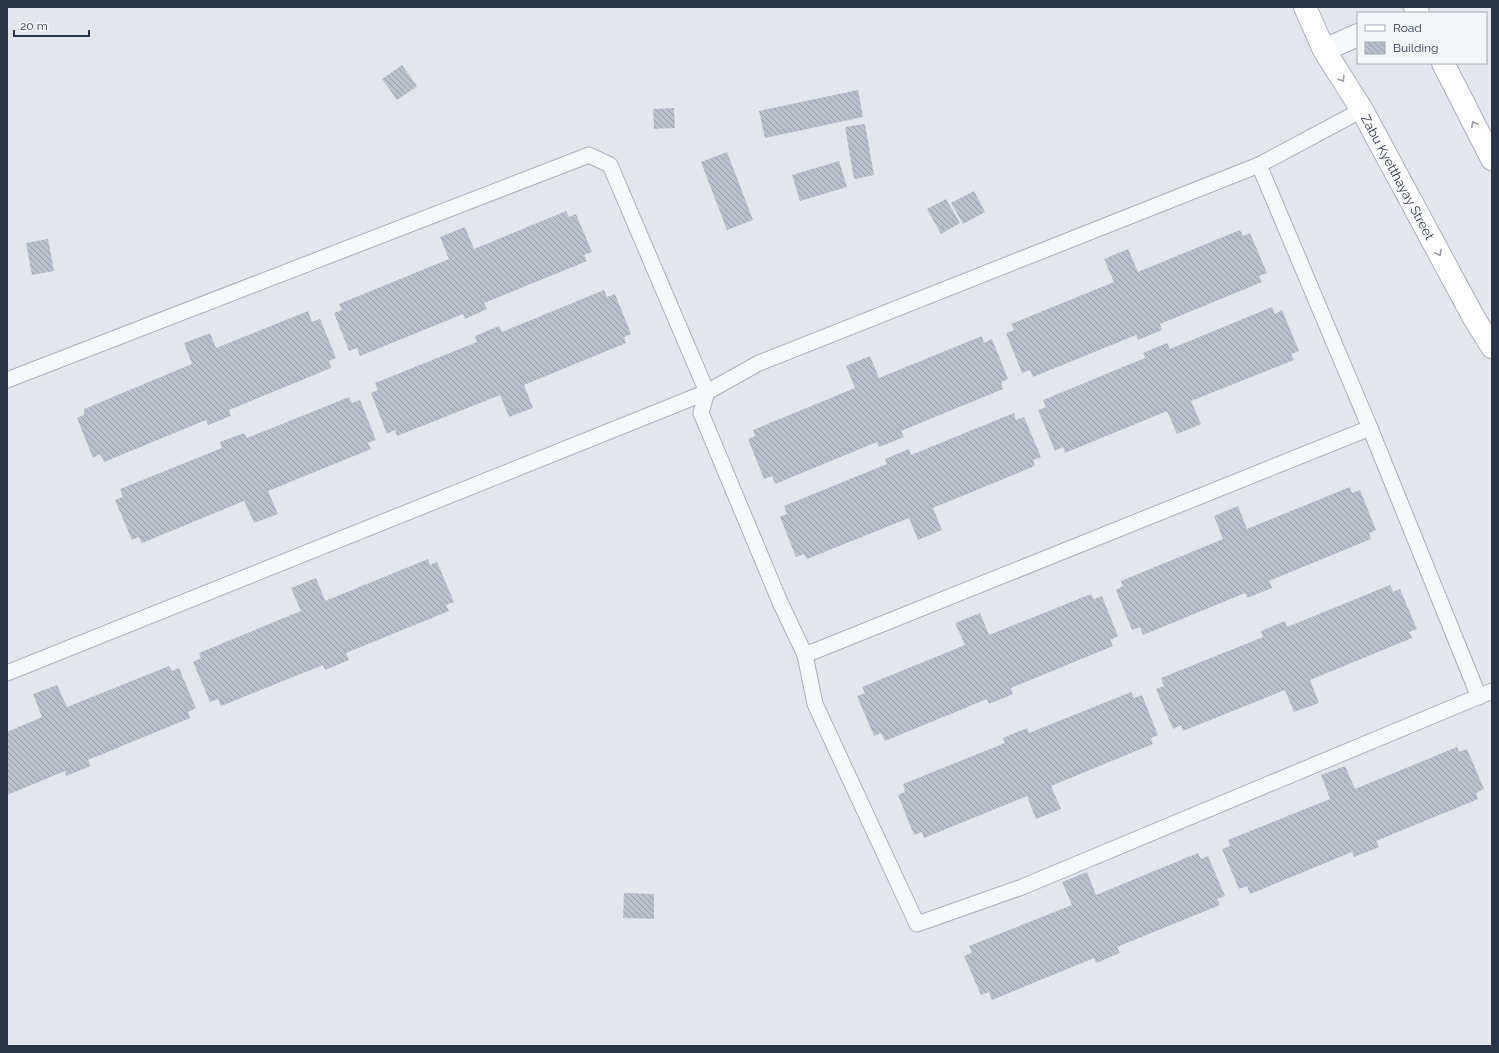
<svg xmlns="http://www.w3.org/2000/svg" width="1499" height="1053" font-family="Raleway,sans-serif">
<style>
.building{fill:url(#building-back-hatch)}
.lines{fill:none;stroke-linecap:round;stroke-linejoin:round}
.service-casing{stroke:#a7aeb8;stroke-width:17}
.minor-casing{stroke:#a7aeb8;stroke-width:24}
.secondary-casing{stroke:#a7aeb8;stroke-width:24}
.service{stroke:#f7f8fa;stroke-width:15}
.minor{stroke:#f7f8fa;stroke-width:22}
.secondary{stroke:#fff;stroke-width:22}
.oneway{stroke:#949aa3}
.labels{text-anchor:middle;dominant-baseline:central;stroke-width:3;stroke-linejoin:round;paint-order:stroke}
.street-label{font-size:13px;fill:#293547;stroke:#f3f6f9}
</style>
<defs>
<pattern id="building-back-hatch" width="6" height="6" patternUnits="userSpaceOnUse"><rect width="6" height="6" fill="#bac0cb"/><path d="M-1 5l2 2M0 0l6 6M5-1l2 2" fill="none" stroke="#979da7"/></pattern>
</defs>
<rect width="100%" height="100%" fill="#e3e7ed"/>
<g class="building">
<path d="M402,65L417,86L397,100L382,79Z"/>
<path d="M858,90L863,117L765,138L759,111Z"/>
<path d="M674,108L675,128L654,129L653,109Z"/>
<path d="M865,124L874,175L854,179L845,127Z"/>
<path d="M727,152L753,220L727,230L701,162Z"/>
<path d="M839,161L847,187L800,201L792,175Z"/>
<path d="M974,191L985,212L963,224L951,203Z"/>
<path d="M946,199L960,223L941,234L927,209Z"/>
<path d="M566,211L569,217L576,214L592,252L584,255L587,261L484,303L487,309L465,319L463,314L360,356L357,348L349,351L334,313L342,310L339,304L449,259L440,237L465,227L474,249Z"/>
<path d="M1240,230L1243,236L1250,233L1267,273L1259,276L1262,282L1160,324L1162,330L1138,340L1136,335L1033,377L1030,370L1022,373L1006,333L1014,330L1011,324L1114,282L1104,259L1128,249L1138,272Z"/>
<path d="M48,239L54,271L32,275L26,243Z"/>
<path d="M604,290L607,297L615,294L631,334L624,337L626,343L524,385L533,408L509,417L500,395L397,436L395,430L387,434L371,393L378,390L375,383L477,342L475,336L499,326L502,332Z"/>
<path d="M1272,307L1275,314L1282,310L1299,351L1291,354L1294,360L1191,401L1201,424L1177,434L1167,411L1065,453L1063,447L1055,451L1038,410L1046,407L1043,400L1145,358L1143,353L1167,343L1170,349Z"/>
<path d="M308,311L312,322L320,319L336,358L329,361L331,368L229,410L231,416L208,425L206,420L104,462L100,454L93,458L77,418L84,415V409L192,364L184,343L210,333L216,348Z"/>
<path d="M982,336L984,343L992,339L1008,379L1001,382L1003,389L901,431L904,437L879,447L877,442L775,484L772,476L764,479L748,439L755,436L753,430L855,388L846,366L870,356L879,378Z"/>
<path d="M349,397L352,403L360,400L376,440L368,443L371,449L268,491L278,514L254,523L244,501L142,543L139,537L132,540L115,500L123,497L120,489L222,448L220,442L244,433L247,438Z"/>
<path d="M1014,413L1016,420L1024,417L1041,457L1033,460L1035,466L933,508L942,530L918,540L909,518L807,559L804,554L796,557L780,517L787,514L784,506L887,464L885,459L909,449L911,455Z"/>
<path d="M1350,487L1352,493L1360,490L1376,530L1369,533L1371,539L1269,581L1272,588L1247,598L1245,593L1143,635L1140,627L1132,630L1116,590L1123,586L1121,581L1223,539L1214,516L1238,506L1247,529Z"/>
<path d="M428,559L430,565L437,562L454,602L446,605L449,611L346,653L349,660L325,670L323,665L221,706L218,699L210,702L193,662L201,658L199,653L301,611L291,588L316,578L325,601Z"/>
<path d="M1390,585L1393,592L1400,589L1417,629L1409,632L1412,638L1310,680L1319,703L1294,712L1285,690L1183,731L1181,725L1173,729L1156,689L1164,686L1161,678L1263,637L1261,631L1285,621L1287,627Z"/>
<path d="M1091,594L1094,599L1102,596L1118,636L1110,640L1113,646L1011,688L1013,694L989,704L987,699L885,741L881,733L874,736L857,696L865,693L862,687L965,645L955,623L980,613L989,635Z"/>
<path d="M169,666L172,671L179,668L196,708L188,712L190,718L88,760L91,766L66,776L65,771L7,795V732L42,717L33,694L57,685L67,707Z"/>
<path d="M1131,692L1134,698L1142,695L1158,735L1151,738L1153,744L1051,786L1061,809L1036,819L1027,796L924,838L922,832L914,835L898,795L905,792L903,784L1005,743L1003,738L1027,728L1029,733Z"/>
<path d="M1457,747L1459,752L1467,749L1484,789L1476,793L1478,799L1376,841L1379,847L1354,857L1352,852L1250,894L1247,886L1239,889L1222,849L1230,846L1228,840L1330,799L1321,775L1345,766L1355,789Z"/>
<path d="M1198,853L1201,859L1208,856L1225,896L1217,899L1220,905L1117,947L1120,953L1096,963L1094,958L992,1000L989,992L981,995L964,956L972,953L969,946L1072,905L1062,882L1087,872L1096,895Z"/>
<path d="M624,893L654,894V919L623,918Z"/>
</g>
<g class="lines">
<g class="service-casing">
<g id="service">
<path d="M1259,165L1370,428L805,655L815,704L917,924L1022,887L1492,691"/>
<path d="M7,380L589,155L610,165L707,392L7,673"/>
<path d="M1370,428L1479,697"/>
<path d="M805,655L780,602L701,413L707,392L759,363L1259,165L1362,110"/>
</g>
</g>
<g class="minor-casing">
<path id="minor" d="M1324,50L1358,35"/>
</g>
<g class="secondary-casing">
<g id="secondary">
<path id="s1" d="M1305,7L1324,50L1362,110L1474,318L1492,347"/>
<path d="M1415,7L1418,13"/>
<path d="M1443,63L1492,159"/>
</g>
</g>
<use href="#service" class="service"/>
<use href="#minor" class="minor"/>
<use href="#secondary" class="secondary"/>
</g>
<defs><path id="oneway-chevron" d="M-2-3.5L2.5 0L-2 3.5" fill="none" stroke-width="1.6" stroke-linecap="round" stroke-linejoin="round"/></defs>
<g class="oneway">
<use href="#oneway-chevron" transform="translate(1342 79) rotate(57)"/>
<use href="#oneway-chevron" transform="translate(1474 124) rotate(-117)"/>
<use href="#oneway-chevron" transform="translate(1439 253) rotate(62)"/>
</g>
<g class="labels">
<g class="street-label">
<text stroke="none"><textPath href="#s1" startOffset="194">Zabu Kyetthayay Street</textPath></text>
</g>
</g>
<rect width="1499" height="1053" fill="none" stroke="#293547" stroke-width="16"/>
<rect x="1357" y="12" width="130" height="52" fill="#f3f6f9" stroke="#a2a9b2"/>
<rect x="1365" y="25" width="20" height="6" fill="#ffffff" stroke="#a2a9b2"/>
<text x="1393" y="32" font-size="12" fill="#293547">Road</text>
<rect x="1365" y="42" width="20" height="12" fill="url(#building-back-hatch)" stroke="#a2a9b2"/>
<text x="1393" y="52" font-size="12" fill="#293547">Building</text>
<path d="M14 30v6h75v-6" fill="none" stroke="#293547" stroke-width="2"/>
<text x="20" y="30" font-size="12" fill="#293547" stroke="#f3f6f9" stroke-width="3" paint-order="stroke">20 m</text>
</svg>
